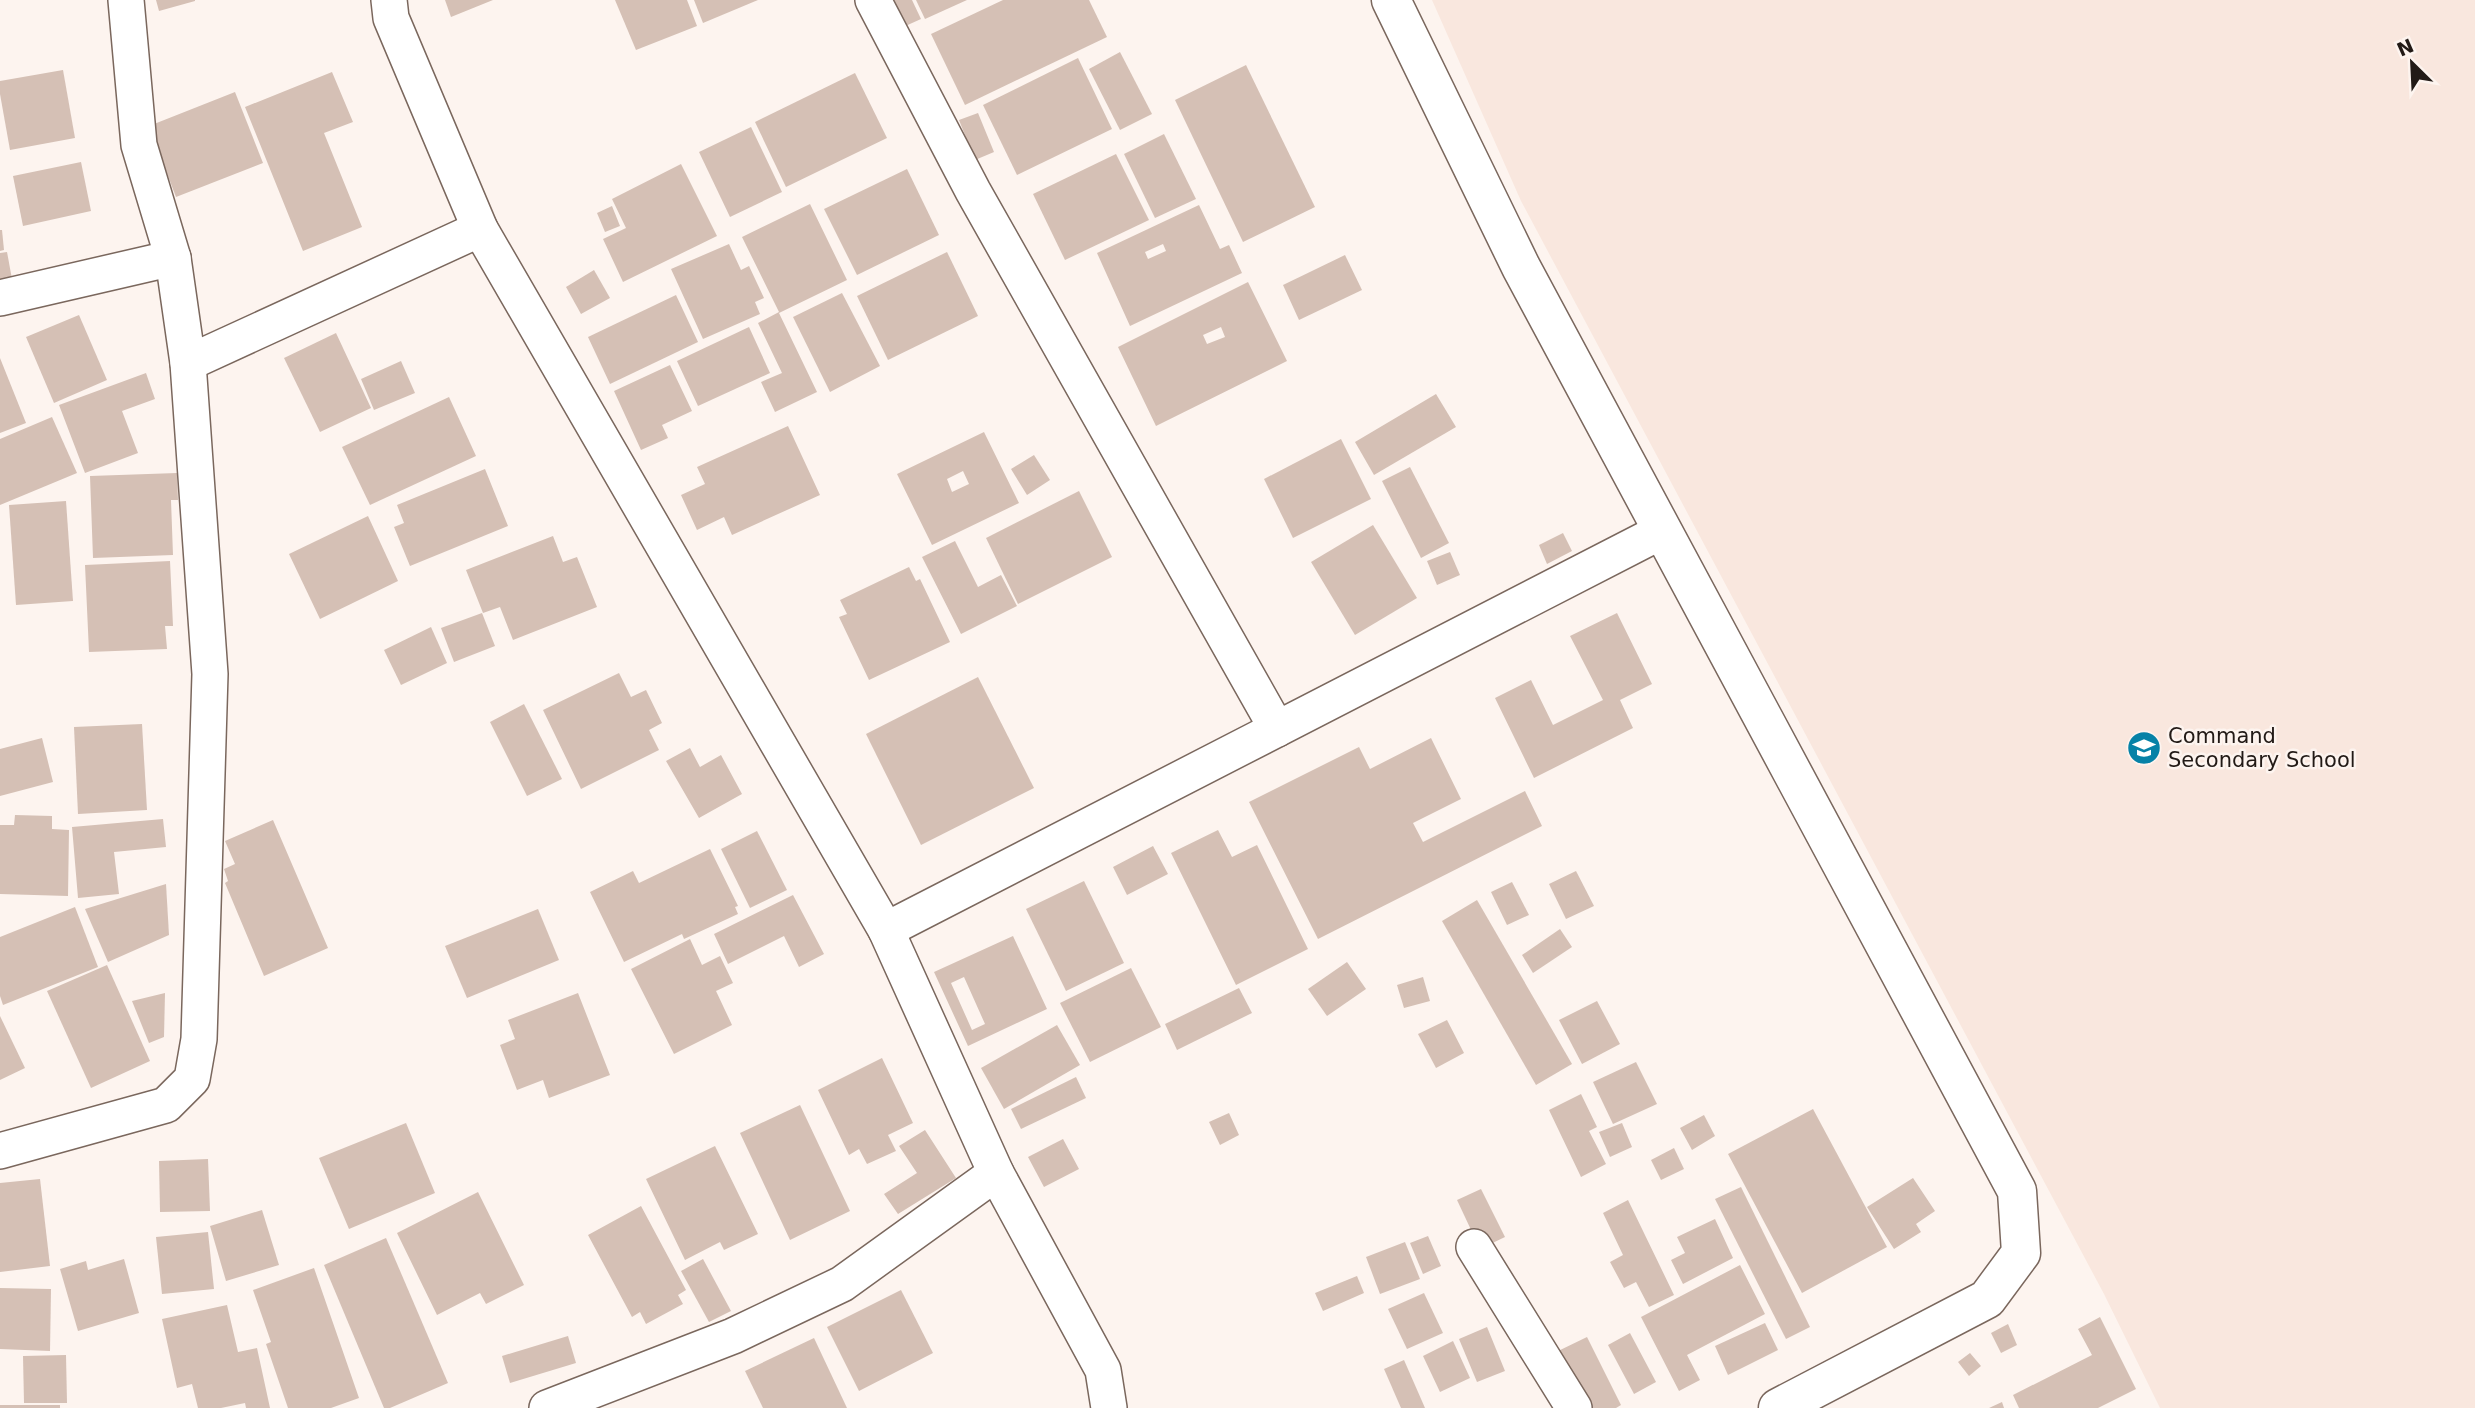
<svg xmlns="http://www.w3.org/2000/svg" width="2475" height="1408" font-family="'DejaVu Sans',sans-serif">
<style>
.built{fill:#f9e7de}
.building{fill:#d5c0b5;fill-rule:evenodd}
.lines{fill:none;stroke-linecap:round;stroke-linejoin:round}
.street-casing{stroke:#7a675d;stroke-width:38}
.secondary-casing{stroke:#7a675d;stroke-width:41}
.street{stroke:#fff;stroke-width:35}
.secondary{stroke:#fff;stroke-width:38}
.labels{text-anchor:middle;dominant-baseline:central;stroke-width:5;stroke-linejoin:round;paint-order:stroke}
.poi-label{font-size:21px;fill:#221a16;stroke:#fdf4ef;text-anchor:start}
</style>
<rect width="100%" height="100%" fill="#fdf4ef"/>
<path class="built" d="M1432,0H2475V1408H2160L2104,1294L1521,201Z"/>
<g class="building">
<path d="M156,0H195V1L159,11Z"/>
<path d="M445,0H493L451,17Z"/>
<path d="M615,0H687L697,26L636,50Z"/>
<path d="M694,0H758L703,23Z"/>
<path d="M889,0H912L921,19L901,28Z"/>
<path d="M916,0H967L925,19Z"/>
<path d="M1003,0H1089L1107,37L965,105L931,34Z"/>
<path d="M1120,52L1152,114L1120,130L1089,69Z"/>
<path d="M1078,58L1112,129L1017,175L983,105Z"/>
<path d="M1246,65L1315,207L1243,242L1175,100Z"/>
<path d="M63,70L75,138L10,150L0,94V81Z"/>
<path d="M332,72L353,122L324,133L362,227L303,251L245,107Z"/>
<path d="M855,73L887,138L786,187L755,122Z"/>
<path d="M235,92L263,163L176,197L149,126Z"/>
<path d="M978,113L994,152L975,160L959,120Z"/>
<path d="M751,127L782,192L730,217L699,152Z"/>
<path d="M1164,134L1196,199L1155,218L1124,154Z"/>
<path d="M1116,154L1149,220L1065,260L1033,194Z"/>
<path d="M81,162L91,211L23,226L13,176Z"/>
<path d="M681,164L717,236L623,282L603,239L626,228L612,199Z"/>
<path d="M907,169L939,235L857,275L824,209Z"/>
<path d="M810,204L847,280L779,313L817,392L775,412L761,382L782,373L758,323L779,312L742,237Z"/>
<path d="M1199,205L1220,249L1229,245L1242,273L1130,326L1097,253ZM1163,244L1166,251L1148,259L1145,252Z"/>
<path d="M612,206L620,226L605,232L597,213Z"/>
<path d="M0,230H2L4,250L0,251Z"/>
<path d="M729,244L741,270L749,266L764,298L755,302L760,314L703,339L671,269Z"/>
<path d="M7,252L12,279L0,282V253Z"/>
<path d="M947,252L978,316L888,360L857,296Z"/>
<path d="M1345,255L1362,290L1299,320L1283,285Z"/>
<path d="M594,270L610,298L581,314L566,287Z"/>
<path d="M1248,282L1287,361L1156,426L1118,347ZM1221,327L1225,337L1207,344L1203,335Z"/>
<path d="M842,293L880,366L830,392L793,317Z"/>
<path d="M676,295L698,342L610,384L588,337Z"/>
<path d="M79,315L107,380L54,403L26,337Z"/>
<path d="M749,327L770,373L698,406L677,361Z"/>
<path d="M336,333L371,408L320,432L284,358Z"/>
<path d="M0,358L26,423L0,433Z"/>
<path d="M401,361L415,393L374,410L361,379Z"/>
<path d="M670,365L692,411L662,425L668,438L641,450L614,391Z"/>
<path d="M146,373L155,399L122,411L138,453L85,473L59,405Z"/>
<path d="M1436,394L1456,427L1374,475L1355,442Z"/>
<path d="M449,397L476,456L370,505L342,447Z"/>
<path d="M52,417L77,473L0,505V439Z"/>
<path d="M788,426L820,495L732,535L724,517L697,530L681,495L705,484L697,467Z"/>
<path d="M984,432L1019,503L932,545L897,474ZM963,471L969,484L952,492L947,479Z"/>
<path d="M1341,439L1371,499L1293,538L1264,479Z"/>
<path d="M1034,455L1050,480L1027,495L1011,469Z"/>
<path d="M1410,467L1449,543L1421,558L1382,481Z"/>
<path d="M485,469L508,526L410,566L394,527L404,523L397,505Z"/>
<path d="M177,473L178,500H171L173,555L93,558L90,476Z"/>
<path d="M1079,491L1112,557L1018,604L986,538Z"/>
<path d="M66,501L73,601L16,605L9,505Z"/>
<path d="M368,516L398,581L320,619L289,554Z"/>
<path d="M1373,525L1417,598L1355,635L1311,562Z"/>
<path d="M1563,533L1572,551L1547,564L1539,545Z"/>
<path d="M553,536L563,562L577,557L597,607L513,640L500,607L483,613L466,570Z"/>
<path d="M955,541L978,587L1001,575L1017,606L961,634L922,557Z"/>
<path d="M1450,552L1460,575L1437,585L1427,561Z"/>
<path d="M170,561L173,626H165L167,649L89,652L85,565Z"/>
<path d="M909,567L916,581L920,579L950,642L869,680L839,617L847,614L840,600Z"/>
<path d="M482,613L495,646L454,662L441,628Z"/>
<path d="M1617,613L1652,684L1620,700L1633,728L1534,778L1495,698L1531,680L1553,725L1603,700L1570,636Z"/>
<path d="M431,627L447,663L401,685L384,650Z"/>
<path d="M619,673L631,697L646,690L662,723L649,730L659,750L581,789L543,710Z"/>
<path d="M978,677L1034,788L921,845L866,734Z"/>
<path d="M524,704L562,779L527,796L490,722Z"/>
<path d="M142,724L147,810L78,814L74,727Z"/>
<path d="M42,738L53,782L0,796V749Z"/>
<path d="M1431,738L1461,799L1413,823L1423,842L1525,791L1542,826L1318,939L1249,802L1359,747L1370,769Z"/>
<path d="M690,748L700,767L721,755L742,794L699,818L666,761Z"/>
<path d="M15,815L52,816V829L69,830L68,896L0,894V825H14Z"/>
<path d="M163,819L166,847L114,852L119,894L78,898L72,827Z"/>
<path d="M273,820L328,948L264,976L225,883L228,881L224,869L235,864L225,841Z"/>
<path d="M1218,830L1232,857L1257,845L1308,949L1236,985L1171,853Z"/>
<path d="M757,831L787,890L750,908L721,849Z"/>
<path d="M1153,846L1168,874L1127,895L1113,867Z"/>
<path d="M710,849L738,906L735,907L738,914L684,939L682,934L624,962L590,892L633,871L639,883Z"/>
<path d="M1576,871L1594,906L1566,919L1549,884Z"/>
<path d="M1084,881L1124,963L1066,991L1026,909Z"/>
<path d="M1512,882L1529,915L1507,925L1491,892Z"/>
<path d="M166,884L169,935L108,962L85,909Z"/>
<path d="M793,895L824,954L799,967L784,936L728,964L714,934Z"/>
<path d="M1477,900L1572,1064L1536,1085L1442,921Z"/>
<path d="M75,907L98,967L3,1005L0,996V937Z"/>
<path d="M538,909L559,960L467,998L445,946Z"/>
<path d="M1560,929L1572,947L1533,973L1522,955Z"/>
<path d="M1013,936L1047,1009L968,1046L934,972ZM964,977L985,1024L972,1030L951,983Z"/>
<path d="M690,939L702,965L720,956L733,983L716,991L732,1025L674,1054L631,969Z"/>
<path d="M1347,962L1366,989L1327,1016L1308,989Z"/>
<path d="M107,965L150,1061L91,1088L47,991Z"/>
<path d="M1131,968L1161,1027L1090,1062L1060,1003Z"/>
<path d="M1423,977L1430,1001L1404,1008L1397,985Z"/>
<path d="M1239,988L1252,1013L1177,1050L1165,1024Z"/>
<path d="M165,993L164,1037L149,1043L132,1001Z"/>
<path d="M578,993L610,1075L549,1098L543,1080L517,1090L500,1045L515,1039L508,1020Z"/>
<path d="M1597,1001L1620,1044L1582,1064L1559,1020Z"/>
<path d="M0,1016L25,1068L0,1080Z"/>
<path d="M1447,1020L1464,1053L1436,1068L1418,1034Z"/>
<path d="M1057,1025L1080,1065L1004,1109L981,1068Z"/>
<path d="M882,1058L913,1123L888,1135L896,1151L867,1164L859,1149L849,1155L818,1090Z"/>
<path d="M1636,1062L1657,1104L1613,1124L1593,1082Z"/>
<path d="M1076,1077L1086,1098L1021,1129L1011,1109Z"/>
<path d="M1581,1094L1597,1127L1589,1131L1606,1164L1581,1177L1549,1110Z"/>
<path d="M800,1105L850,1211L790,1240L740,1133Z"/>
<path d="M1813,1109L1887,1247L1802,1293L1728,1154Z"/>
<path d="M1229,1113L1239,1135L1220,1145L1209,1122Z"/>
<path d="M1704,1115L1715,1136L1692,1150L1680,1128Z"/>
<path d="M406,1123L435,1193L349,1229L319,1158Z"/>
<path d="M1622,1123L1632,1147L1610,1157L1599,1132Z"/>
<path d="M925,1130L956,1178L898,1214L884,1194L917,1173L899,1146Z"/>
<path d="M1063,1139L1079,1169L1044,1187L1028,1157Z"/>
<path d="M715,1146L758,1234L724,1250L720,1242L685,1260L646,1179Z"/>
<path d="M1674,1148L1684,1169L1661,1180L1651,1160Z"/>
<path d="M208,1159L210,1211L160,1212L159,1161Z"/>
<path d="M1913,1178L1935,1211L1916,1224L1921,1232L1894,1249L1867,1207Z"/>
<path d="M40,1179L50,1266L0,1272V1183Z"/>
<path d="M1741,1187L1810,1327L1786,1339L1715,1199Z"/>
<path d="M1481,1189L1505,1237L1480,1249L1457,1200Z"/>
<path d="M478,1192L524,1285L486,1304L480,1293L437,1315L397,1233Z"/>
<path d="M1628,1200L1674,1295L1649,1307L1636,1282L1624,1288L1610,1262L1623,1255L1603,1213Z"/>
<path d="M641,1206L686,1290L678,1295L683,1304L646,1324L640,1312L632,1317L588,1235Z"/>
<path d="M262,1210L279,1265L226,1281L210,1226Z"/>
<path d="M1715,1219L1733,1258L1683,1284L1671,1260L1685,1253L1677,1237Z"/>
<path d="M208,1232L214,1289L162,1294L156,1237Z"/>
<path d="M1428,1236L1441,1266L1423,1274L1410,1243Z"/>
<path d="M386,1238L448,1383L390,1408H384L324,1265Z"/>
<path d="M1405,1242L1420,1279L1380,1294L1366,1257Z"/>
<path d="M124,1259L139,1313L78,1331L60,1269L86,1261L88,1270Z"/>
<path d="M703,1259L731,1311L709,1322L681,1271Z"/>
<path d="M1740,1265L1765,1314L1687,1355L1700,1380L1679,1391L1641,1317Z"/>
<path d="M314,1268L359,1398L331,1408H288L266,1344L271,1342L253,1290Z"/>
<path d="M1357,1276L1364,1293L1323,1311L1315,1293Z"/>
<path d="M0,1288L51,1289L50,1351L0,1349Z"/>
<path d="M901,1290L933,1353L859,1391L827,1327Z"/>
<path d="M1424,1293L1443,1333L1407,1349L1388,1309Z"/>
<path d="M227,1305L238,1352L257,1348L270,1408H246L245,1403L221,1408H198L192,1384L177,1388L162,1319Z"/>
<path d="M2100,1317L2136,1389L2098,1408H2019L2013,1395L2092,1355L2078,1329Z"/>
<path d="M1765,1323L1778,1350L1728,1375L1715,1346Z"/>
<path d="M2008,1324L2017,1345L2001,1353L1991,1333Z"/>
<path d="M1487,1327L1505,1371L1477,1382L1459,1339Z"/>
<path d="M1630,1333L1656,1382L1634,1394L1608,1345Z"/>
<path d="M568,1336L576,1363L510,1383L502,1356Z"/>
<path d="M1587,1337L1621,1405L1616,1408H1581L1554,1353Z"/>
<path d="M814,1338L847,1408H763L745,1371Z"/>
<path d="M1453,1341L1470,1378L1440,1392L1423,1356Z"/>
<path d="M1970,1353L1981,1366L1969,1376L1958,1362Z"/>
<path d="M66,1355L67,1403H24L23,1356Z"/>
<path d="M1404,1360L1425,1408H1401L1384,1369Z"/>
<path d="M2002,1402L2004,1408H1989Z"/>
<rect x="0" y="1405" width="60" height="3"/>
</g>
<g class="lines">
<g class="street-casing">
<g id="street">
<path d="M389,0L391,18L480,229L886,930L996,1173L1103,1370L1109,1408"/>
<path d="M873,0L973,191L1277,729"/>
<path d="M0,298L173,258"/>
<path d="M188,363L480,229"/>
<path d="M886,930L1662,531"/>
<path d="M0,1151L166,1105L192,1079L199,1039L210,674L188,363L173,258L139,145L126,0"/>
<path d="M1474,1247L1574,1408"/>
<path d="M547,1408L733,1336L842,1284L996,1173"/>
</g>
</g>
<g class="secondary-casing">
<path id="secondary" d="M1391,0L1521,267L2017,1191L2021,1253L1987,1299L1778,1408"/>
</g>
<use href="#street" class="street"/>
<use href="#secondary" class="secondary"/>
</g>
<defs>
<g id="school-disc" transform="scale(1.75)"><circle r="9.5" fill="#0682a7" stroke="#fdf4ef"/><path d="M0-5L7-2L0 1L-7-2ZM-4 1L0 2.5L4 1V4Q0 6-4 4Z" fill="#fff"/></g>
</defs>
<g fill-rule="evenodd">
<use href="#school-disc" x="2144" y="748"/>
</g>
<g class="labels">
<g class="poi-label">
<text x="2168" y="736">Command<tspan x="2168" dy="24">Secondary School</tspan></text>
</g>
</g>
<g transform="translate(2412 63) rotate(336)" stroke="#fdf4ef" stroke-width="5" paint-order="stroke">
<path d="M0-5L12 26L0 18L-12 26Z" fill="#221a16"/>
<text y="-10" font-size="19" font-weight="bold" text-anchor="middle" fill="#221a16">N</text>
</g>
</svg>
